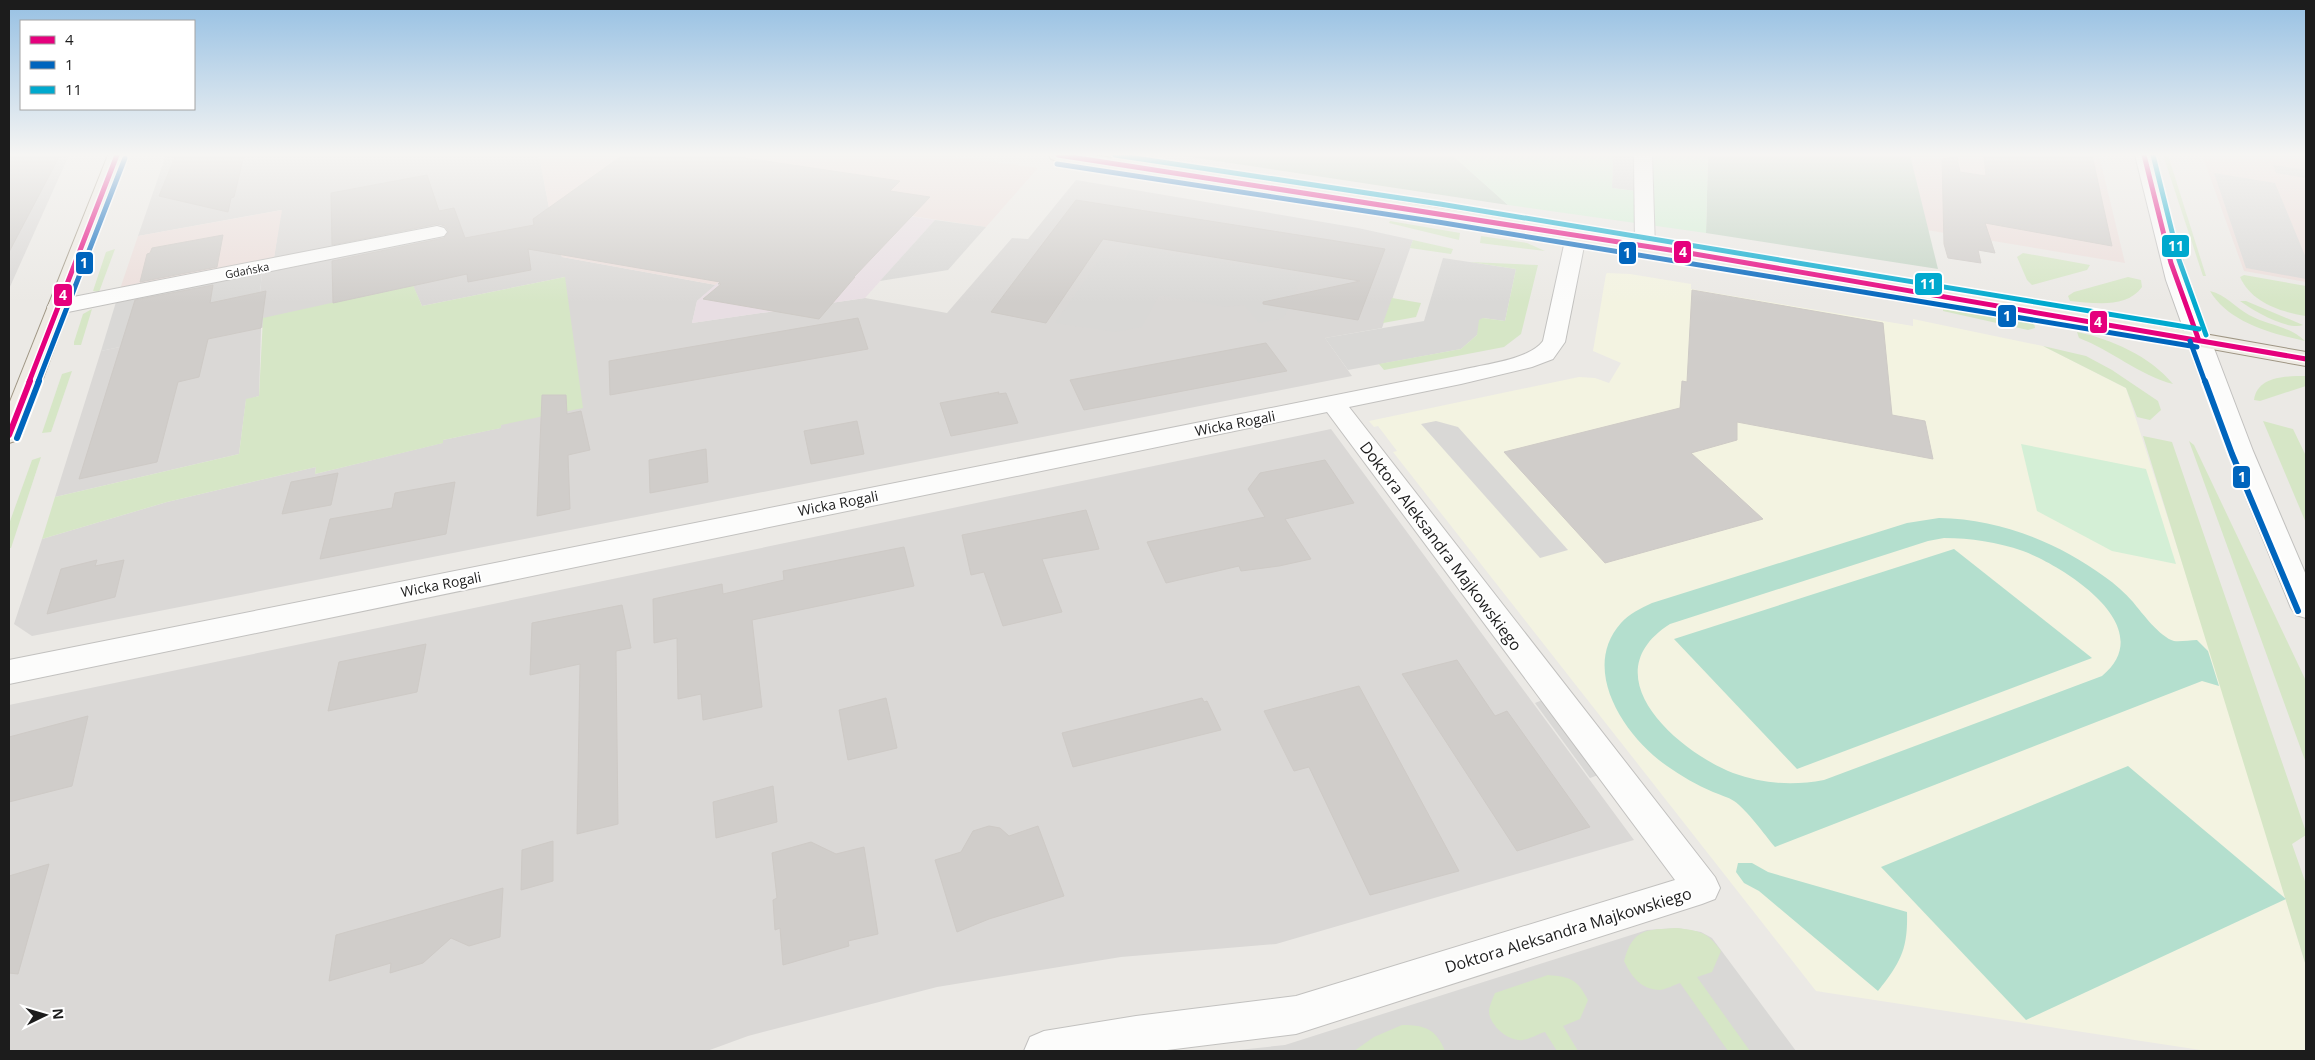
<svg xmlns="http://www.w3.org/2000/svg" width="2315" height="1060" font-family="'Open Sans',sans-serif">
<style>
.residential{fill:#dad8d6}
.commercial{fill:#ecdedb}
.industrial{fill:#e8dee3}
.education{fill:#f3f3e1}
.religious{fill:#d9d8d6}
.grass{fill:#d6e6c6}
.cemetery{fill:#c5d5c6}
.park{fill:#d4efd6}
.pitch{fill:#b4dfce;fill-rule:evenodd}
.building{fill:#d0cdca;stroke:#cecac6}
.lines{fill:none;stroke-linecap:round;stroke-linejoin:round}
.minor-casing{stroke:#c2c1bf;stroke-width:2}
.major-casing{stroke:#9f9684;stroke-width:2}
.minor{fill:#fcfcfb;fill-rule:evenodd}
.major{fill:#efebe4;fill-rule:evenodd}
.bus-1-far1-casing{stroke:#fff;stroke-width:8}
.bus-1-casing{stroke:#fff;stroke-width:10}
.bus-2-far1-casing{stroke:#fff;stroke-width:8}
.bus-2-casing{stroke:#fff;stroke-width:10}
.bus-3-casing{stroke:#fff;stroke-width:8}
.bus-1-far1{stroke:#e5007d;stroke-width:5}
.bus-1{stroke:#e5007d;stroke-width:6}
.bus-2-far1{stroke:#0065bd;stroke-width:5}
.bus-2{stroke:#0065bd;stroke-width:6}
.bus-3{stroke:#00a9ce;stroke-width:5}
.labels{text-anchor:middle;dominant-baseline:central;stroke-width:4;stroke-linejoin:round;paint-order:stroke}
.far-street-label{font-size:11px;fill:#1c1c1c;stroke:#fff}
.street-label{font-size:14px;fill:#1c1c1c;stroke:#fff}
.near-street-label{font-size:16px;fill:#1c1c1c;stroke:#fff}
.line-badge{stroke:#fff;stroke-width:2}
.badge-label{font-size:14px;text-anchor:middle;font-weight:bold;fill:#fff}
</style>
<rect width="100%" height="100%" fill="#ebe9e5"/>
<g class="residential">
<path d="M9,155H69L9,289Z"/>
<path d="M166,155H539L555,240L562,257L716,285L697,301L692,323L865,298L947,313L1012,238L1028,239L1076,180L1358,228L1413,240L1382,328L1325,338L1352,376L32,636L14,624L42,539L167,502L316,467L315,474L442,443L443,440L500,428L565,277L422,306L413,286L261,328L259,396L246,400L239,454L55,497L101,351L223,325L260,293L262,273L444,237L442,224L274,258L281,210L138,236Z"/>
<path d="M1331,429L1634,840L1276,944L1121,957L937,987L748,1036L707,1051H9V705Z"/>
</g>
<g class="commercial">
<path d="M539,155H941L1038,168L986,227L810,201L716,285L562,257L555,240Z"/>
<path d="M1910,155H2099L2125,263L1927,230Z"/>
<path d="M2202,155H2306V282L2244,271Z"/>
<path d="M282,210L274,258L120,289L138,236Z"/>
</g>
<path class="industrial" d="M810,201L935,220L865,298L692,323L697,301Z"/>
<path class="education" d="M1607,273L1630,274L1691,284V289L1913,326V319L2043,346L2126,388L2222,687L2306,966V1051H2207L1816,991L1393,452L1397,451L1378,426L1374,427L1369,421L1579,377L1595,378L1609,383L1621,363L1593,351L1606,274Z"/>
<g class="religious">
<path d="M1613,155H1635L1636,191L1612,188Z"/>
<path d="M2273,165L2306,170V178L2276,173Z"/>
<path d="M2214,173L2275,183L2306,258V279L2246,268Z"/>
<path d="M935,220L986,227L948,270L880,281Z"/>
<path d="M1133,247L1303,275L1284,318L1259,323L1244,305L1224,307L1159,295L1142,327L1116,332L1055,323L1101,258L1124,261Z"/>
<path d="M1443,258L1516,269L1505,321L1483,318L1477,335L1461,349L1348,370L1325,338L1424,321Z"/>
<path d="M262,273L260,293L223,325L101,351L116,302Z"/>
<path d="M1436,421L1458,427L1568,550L1540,558L1421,424Z"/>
<path d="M1545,699L1601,774L1590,778L1535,703Z"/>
<path d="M1677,928L1701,932L1712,938L1796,1051H1229L1285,1045L1647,930Z"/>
</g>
<g class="grass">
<path d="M2163,155H2168L2206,276H2203Z"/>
<path d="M1390,221L1460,233L1459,240L1389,223Z"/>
<path d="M1481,236L1527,243L1545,251L1480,243Z"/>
<path d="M1413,240L1453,249L1451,254L1410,248Z"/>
<path d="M115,249L99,292L93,291L106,252Z"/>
<path d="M2023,253L2090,265L2087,270L2032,285L2027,280L2017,257Z"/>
<path d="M1470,262L1538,265L1521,334L1504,347L1384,370L1379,364L1461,349L1477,335L1479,320L1483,318L1505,321L1516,269Z"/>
<path d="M2244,275L2306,286V316C2280,312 2251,302 2240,277Z"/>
<path d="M565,277L583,408L501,425V428L443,440V443L315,474L316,467L167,502L42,539L55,497L239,454L246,399L259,396L263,318L413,285L422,306Z"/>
<path d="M2128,277L2141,280L2142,287C2126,309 2094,303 2070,301L2068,296L2074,292Z"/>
<path d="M2210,291C2226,295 2235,307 2249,315C2267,325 2290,326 2305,341C2272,334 2228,322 2210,291Z"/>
<path d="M1392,298L1421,303L1416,317L1383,323Z"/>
<path d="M2240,301H2246L2303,325C2288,331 2252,310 2240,301Z"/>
<path d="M92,309L81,345H74V342L83,314Z"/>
<path d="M1943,309L2034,323L2035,328L2028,330L1943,311Z"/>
<path d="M2077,332C2111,339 2150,356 2173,384C2139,375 2111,350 2079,338Z"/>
<path d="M2043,346L2086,356L2112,370L2158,401L2161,410L2150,420L2137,417L2126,388Z"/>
<path d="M72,371L51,432L42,433L62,374Z"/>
<path d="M2306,376V386L2260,401L2254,400C2257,376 2287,376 2306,376Z"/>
<path d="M2263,421L2293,429L2306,456V523Z"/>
<path d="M2143,436L2172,442L2306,832V835L2292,844L2306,884V966Z"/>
<path d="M2189,441L2194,445L2306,681V763Z"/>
<path d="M41,457L11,548H9V524L32,460Z"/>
<path d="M1677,928C1699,931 1707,931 1721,951L1712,972L1697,977L1750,1051H1728L1680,983C1674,985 1667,989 1660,990C1641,990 1631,976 1624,961C1633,928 1646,930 1677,928Z"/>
<path d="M1548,975C1571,977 1577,979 1588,1000L1580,1019L1563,1026L1578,1051H1557L1545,1032C1538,1034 1530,1039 1523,1040C1509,1042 1490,1026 1489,1012C1489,1006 1493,998 1495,993Z"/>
<path d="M1402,1025C1425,1025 1436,1029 1445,1051H1354L1374,1037Z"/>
</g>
<g class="cemetery">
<path d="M1177,155H1452L1508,205Z"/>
<path d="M1708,155H1910L1938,269L1706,233Z"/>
</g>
<g class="park">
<path d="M1452,155H1613L1612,188L1635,191V155H1708L1706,233L1508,205Z"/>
<path d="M2021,444L2146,469L2176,564L2112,551L2037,511Z"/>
</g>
<g class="pitch">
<path d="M1939,518C1999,519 2057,542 2105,577C2115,584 2125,593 2133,602C2142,613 2160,637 2174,641C2180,642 2190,640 2197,640L2208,651L2219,686L2202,681L1775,847C1764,834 1747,810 1734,801C1728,797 1720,795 1713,792C1697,785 1681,776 1667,766C1626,738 1579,670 1621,623C1629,614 1641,608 1652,603L1907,523ZM1944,538C1971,538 1997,542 2023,551C2065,567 2161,627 2102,676L1824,780C1793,786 1763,784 1733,773C1677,751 1590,675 1670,624L1928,541Z"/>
<path d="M1954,549L2092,658L1797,769L1674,639Z"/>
<path d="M2128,766L2286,899L2026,1020L1881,867Z"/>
<path d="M1738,863H1752L1768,872L1907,912C1908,949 1901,962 1878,991L1759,891L1744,883L1736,872Z"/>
</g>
<g class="building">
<path d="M9,155H60L9,252Z"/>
<path d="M186,155H244L234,197L231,198L228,212L159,196L175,157Z"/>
<path d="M623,155H725L900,181L890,191L930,197L854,277H855L819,319L703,299L721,284H718L720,282L528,249L531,270L468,282L467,274L333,303L332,261L444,238L449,232L445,226L437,224L332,245L331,193L427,175L439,211L454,208L465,238L534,225L533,219Z"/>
<path d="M1984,155H2092L2112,246L1985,223L1995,253L1978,250L1981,263L1948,258L1944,244L1942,159L1957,157L1960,172L1986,176Z"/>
<path d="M1076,200L1330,240L1385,249L1358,320L1263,304V302L1360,281L1103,239L1046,323L991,312Z"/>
<path d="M223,235L217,267L140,282L147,254L150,253L152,248Z"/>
<path d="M213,285L210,303L266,291L261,328L208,339L199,377L178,382L157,462L79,479L135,300Z"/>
<path d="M1692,290L1883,323L1892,415L1925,421L1933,459L1737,422V440L1691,453L1763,519L1605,563L1504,452L1680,408L1682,381L1687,382Z"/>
<path d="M858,318L868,349L610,395L609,361Z"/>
<path d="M1266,343L1287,371L1084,410L1070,380Z"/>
<path d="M999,392L998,394L1006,393L1018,423L951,436L940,403Z"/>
<path d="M542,395H566L567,414L581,411L590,450L568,455L570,509L537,516Z"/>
<path d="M857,421L864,454L811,464L804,431Z"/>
<path d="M706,449L708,482L650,493L649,460Z"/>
<path d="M1325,460L1354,503L1285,519L1311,559L1279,566L1241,571L1239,566L1166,583L1147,542L1265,517L1248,489L1260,473Z"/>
<path d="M338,473L331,505L282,514L291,482Z"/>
<path d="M455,482L446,534L320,559L330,519L392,508L395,493Z"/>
<path d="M1086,510L1099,549L1042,559L1062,612L1003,626L984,572L971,575L962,535Z"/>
<path d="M904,547L914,586L752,620L762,707L703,720L701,694L678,699L677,638L654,643L653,599L722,584L723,594L784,580L783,571Z"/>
<path d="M97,560L95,566L124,560L115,597L47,614L61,569Z"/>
<path d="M622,605L631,648L616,651L618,824L577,834L580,664L530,675L532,623Z"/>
<path d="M426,644L417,692L328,711L339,662Z"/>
<path d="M1457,660L1495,716L1507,711L1590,827L1517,851L1402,674Z"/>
<path d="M1359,686L1459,871L1370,895L1309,767L1294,771L1264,711Z"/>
<path d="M886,698L897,748L848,760L839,710Z"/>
<path d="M1202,698L1204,702L1207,701L1221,730L1073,767L1062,733Z"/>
<path d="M88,716L72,786L9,802V737Z"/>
<path d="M773,786L777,822L716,838L713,802Z"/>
<path d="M989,826L1000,828L1009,836L1038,826L1064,896L989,919L957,932L935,860L961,852L973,831Z"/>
<path d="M553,841V881L521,890L522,850Z"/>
<path d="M811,842L836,854L864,847L878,934L848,941L849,946L783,965L780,928L775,930L773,900L777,898L772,853Z"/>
<path d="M49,864L18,974L9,973V876Z"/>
<path d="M503,888L500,937L469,946L451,938L423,963L390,973L391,963L329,981L336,935Z"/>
</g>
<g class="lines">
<g class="minor-casing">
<g id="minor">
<path d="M1634,155H1652L1655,248L1652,252L1645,254L1638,252L1635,248Z"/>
<path d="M2135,155H2153L2188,280L2253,451L2306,575V618L2296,615L2291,608L2227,451L2166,280Z"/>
<path d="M437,226L444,228L447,232L444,236L58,314L50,312L47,307L50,302L58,300Z"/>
<path d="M1576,230L1583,232L1586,236L1565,342L1553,359L1532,367L1461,384L1349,407L1715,877L1720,888L1715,899L1702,904L1296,1034L1159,1051H1024L1030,1037L1044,1031L1136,1016L1296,996L1675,880L1327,412L9,684V660L1461,370C1484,364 1529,360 1543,341L1566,236L1569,232Z"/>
</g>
</g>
<g class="major-casing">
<g id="major">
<path d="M108,155H126L22,435L18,440L9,443V404Z"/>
<path d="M1049,155H1093C1498,216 1903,280 2306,352V366L2062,322L1439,219L1058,161L1051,159Z"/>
</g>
</g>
<use href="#minor" class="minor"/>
<use href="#major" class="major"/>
<g class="bus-1-far1-casing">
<g id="bus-1-far1">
<path d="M1058,155L1683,252L2306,359"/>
<path d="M2144,155L2171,263L2198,338"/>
<path d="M29,382L117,155"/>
</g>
</g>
<g class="bus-1-casing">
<path id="bus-1" d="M9,435L30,381"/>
</g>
<g class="bus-2-far1-casing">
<g id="bus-2-far1">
<path d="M1057,164L1438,222L2197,347"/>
<path d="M2190,341L2205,382"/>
<path d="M38,382L125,158"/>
</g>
</g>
<g class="bus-2-casing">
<g id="bus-2">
<path d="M2205,381L2232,454L2298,611"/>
<path d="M17,438L39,381"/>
</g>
</g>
<g class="bus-3-casing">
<g id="bus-3">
<path d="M1115,155L1440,204L2199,329"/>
<path d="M2153,155L2179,260L2206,335"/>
</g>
</g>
<use href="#bus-1-far1" class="bus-1-far1"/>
<use href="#bus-1" class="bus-1"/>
<use href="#bus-2-far1" class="bus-2-far1"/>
<use href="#bus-2" class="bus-2"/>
<use href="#bus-3" class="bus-3"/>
</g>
<linearGradient id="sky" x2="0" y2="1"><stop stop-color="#96c0e3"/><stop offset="0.51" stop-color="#f6f5f3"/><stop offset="1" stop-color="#f6f5f3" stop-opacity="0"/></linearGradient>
<rect width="2315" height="303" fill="url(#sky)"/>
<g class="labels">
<g class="far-street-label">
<text transform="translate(247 270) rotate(-11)">Gdańska</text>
</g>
<g class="street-label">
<text transform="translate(1235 423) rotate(-11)">Wicka Rogali</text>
<text transform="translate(838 503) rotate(-11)">Wicka Rogali</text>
<text transform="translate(441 584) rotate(-11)">Wicka Rogali</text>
</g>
<g class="near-street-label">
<text transform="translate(1441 546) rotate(53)">Doktora Aleksandra Majkowskiego</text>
<text transform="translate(1568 930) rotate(-17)">Doktora Aleksandra Majkowskiego</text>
</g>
</g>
<g class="line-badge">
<rect x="2161" y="234" width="29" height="24" rx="5" fill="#00a9ce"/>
<rect x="1673" y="240" width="19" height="24" rx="5" fill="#e5007d"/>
<rect x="1618" y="241" width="19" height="24" rx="5" fill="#0065bd"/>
<rect x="75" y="251" width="19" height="24" rx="5" fill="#0065bd"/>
<rect x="1914" y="272" width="29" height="24" rx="5" fill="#00a9ce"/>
<rect x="53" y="283" width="20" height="24" rx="5" fill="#e5007d"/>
<rect x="1997" y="304" width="20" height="24" rx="5" fill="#0065bd"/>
<rect x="2089" y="310" width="19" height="24" rx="5" fill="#e5007d"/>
<rect x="2232" y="465" width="19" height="24" rx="5" fill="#0065bd"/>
</g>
<g class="badge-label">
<text x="2176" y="251">11</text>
<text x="1683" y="257">4</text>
<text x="1627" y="258">1</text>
<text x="84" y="268">1</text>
<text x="1928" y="289">11</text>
<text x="63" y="300">4</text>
<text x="2007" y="321">1</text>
<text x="2098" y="327">4</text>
<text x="2242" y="482">1</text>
</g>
<rect width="2315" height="1060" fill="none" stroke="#1c1c1c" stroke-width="20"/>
<rect x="20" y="20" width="175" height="90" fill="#ffffff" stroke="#a4a4a4"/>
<rect x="30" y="36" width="25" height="8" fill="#e5007d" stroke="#a4a4a4"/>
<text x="65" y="45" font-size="15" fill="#1c1c1c">4</text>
<rect x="30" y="61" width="25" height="8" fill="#0065bd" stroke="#a4a4a4"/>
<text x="65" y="70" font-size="15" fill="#1c1c1c">1</text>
<rect x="30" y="86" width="25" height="8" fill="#00a9ce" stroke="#a4a4a4"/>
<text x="65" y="95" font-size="15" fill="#1c1c1c">11</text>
<g transform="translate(45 1015) rotate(85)" stroke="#ffffff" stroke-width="4" paint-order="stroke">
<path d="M0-4L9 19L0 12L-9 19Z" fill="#1c1c1c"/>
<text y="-8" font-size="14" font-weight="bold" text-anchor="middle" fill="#1c1c1c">N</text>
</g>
</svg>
